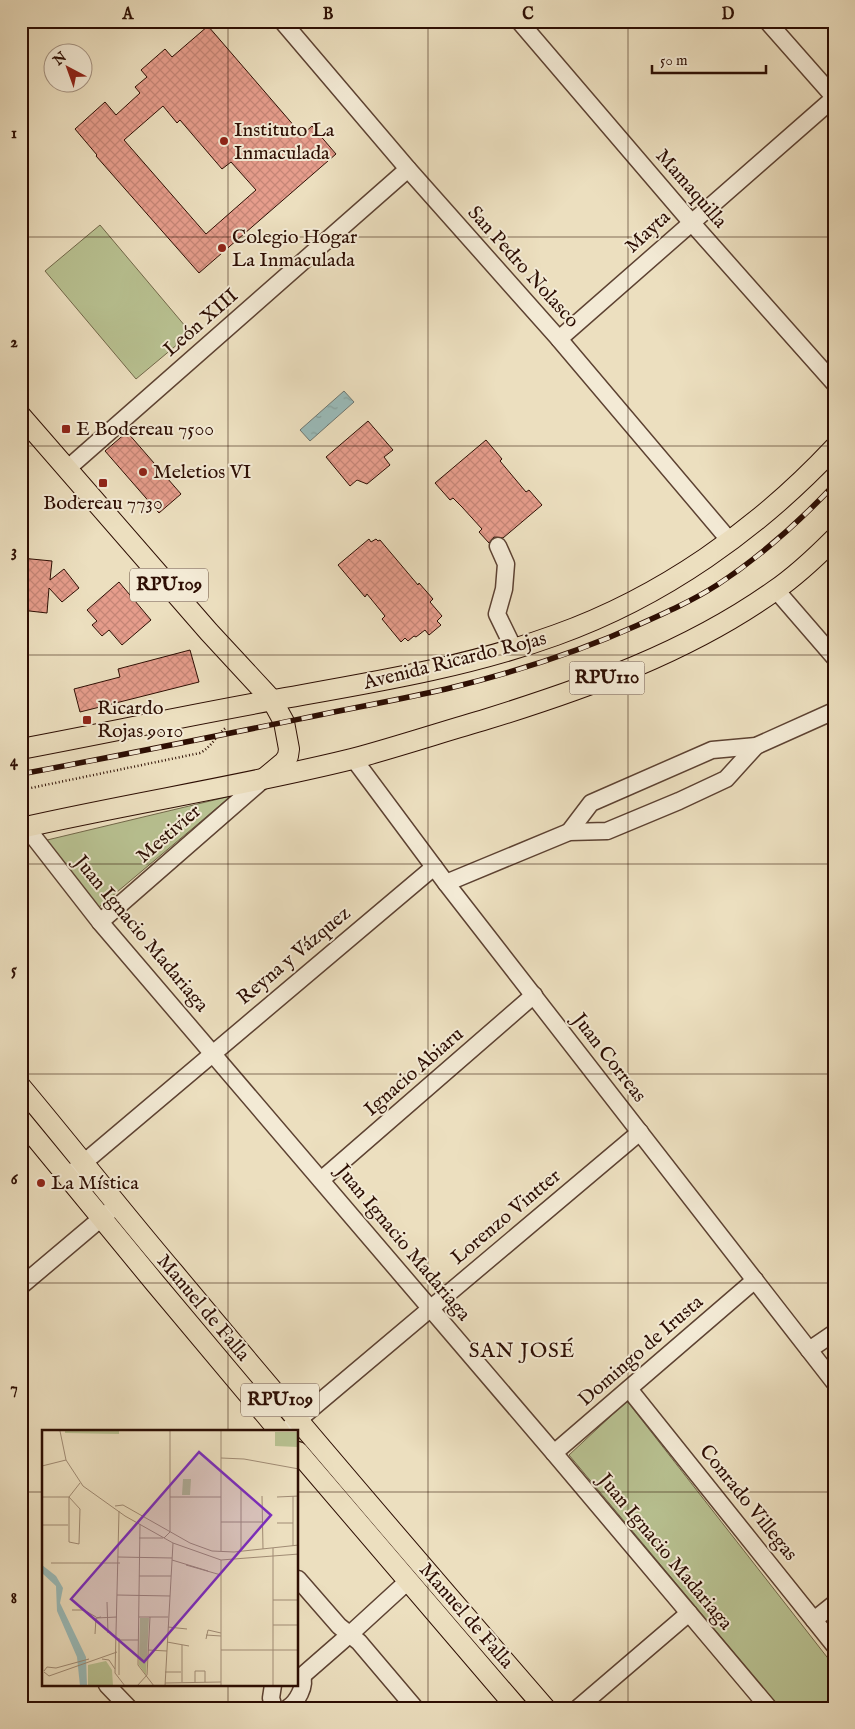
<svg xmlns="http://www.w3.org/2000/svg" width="855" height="1729" font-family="'IM FELL English',serif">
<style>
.park{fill:#b8c191;stroke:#72684a}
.water{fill:url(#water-ripples);stroke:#6e7670}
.building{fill:url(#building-cross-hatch);stroke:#2d0e03;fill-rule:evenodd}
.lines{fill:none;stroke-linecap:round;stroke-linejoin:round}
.minor-casing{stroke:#5d4232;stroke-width:19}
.major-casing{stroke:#2d0e03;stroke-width:22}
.path{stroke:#2d0e03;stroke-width:2.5;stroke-dasharray:1 2.5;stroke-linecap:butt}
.minor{stroke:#f3ead5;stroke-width:16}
.major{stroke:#ecdfbf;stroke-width:20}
.rail-casing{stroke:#2d0e03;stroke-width:5.5}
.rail{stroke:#f3ead5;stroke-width:4;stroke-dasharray:11;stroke-linecap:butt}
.grid{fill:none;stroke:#2d0e03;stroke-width:1;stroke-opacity:0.55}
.poi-dot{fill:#8f2418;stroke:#f3ead5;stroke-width:2}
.labels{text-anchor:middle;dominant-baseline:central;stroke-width:4;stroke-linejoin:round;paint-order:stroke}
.shield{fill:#f3ead5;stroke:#685042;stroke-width:1}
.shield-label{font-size:19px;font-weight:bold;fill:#2d0e03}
.poi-label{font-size:20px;fill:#2d0e03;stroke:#f3ead5;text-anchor:start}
.street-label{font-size:20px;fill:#2d0e03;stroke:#f3ead5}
.neighbourhood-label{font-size:21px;letter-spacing:1px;fill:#2d0e03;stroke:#f3ead5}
.inset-road{fill:none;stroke:#a08b74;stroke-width:1}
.view{fill:#7b2cbf;fill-opacity:0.15;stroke:#7b2cbf;stroke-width:2.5}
.inset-edge{fill:none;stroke:#2d0e03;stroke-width:2.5}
.neatline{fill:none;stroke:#2d0e03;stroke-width:2}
.grid-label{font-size:16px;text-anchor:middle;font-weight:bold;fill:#2d0e03}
</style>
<defs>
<pattern id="water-ripples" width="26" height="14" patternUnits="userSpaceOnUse" patternTransform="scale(1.25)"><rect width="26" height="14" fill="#9abbb9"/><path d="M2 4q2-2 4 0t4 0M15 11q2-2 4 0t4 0" fill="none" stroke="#85a09d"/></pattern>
<pattern id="building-cross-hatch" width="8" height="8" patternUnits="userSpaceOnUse" patternTransform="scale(1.25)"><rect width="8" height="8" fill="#e69d8c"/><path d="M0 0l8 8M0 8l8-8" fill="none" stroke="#c68677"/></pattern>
</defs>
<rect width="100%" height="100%" fill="#ecdfbf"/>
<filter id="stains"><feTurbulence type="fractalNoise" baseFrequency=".004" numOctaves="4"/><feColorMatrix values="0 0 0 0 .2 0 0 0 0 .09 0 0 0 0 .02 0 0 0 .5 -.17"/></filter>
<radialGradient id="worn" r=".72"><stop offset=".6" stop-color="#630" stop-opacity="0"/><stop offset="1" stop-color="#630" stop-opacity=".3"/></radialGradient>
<g class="park">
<path d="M100,225L191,333L136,379L45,271Z"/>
<path d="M231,796L98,908L43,841Z"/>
<path d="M627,1401L834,1666V1708H780L569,1455Z"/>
</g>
<path class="water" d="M344,391L354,402L310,441L300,430Z"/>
<g class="building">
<path d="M208,26L302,135L312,126L336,154L199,273L96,156L97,155L75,129L105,102L116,115L140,93L135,87L147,77L141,70L165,49L172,57ZM163,106L177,123L180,120L222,169L231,162L256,190L206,234L124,140Z"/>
<path d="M368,421L393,450L384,457L390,465L367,484L357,480L350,486L326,457Z"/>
<path d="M127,432L181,494L159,513L105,451Z"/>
<path d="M486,440L502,459L500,461L526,492L529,490L542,505L503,538L494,537L489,543L479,532L482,529L462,507L453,498L450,500L435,483Z"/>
<path d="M369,539L371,542L376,539L378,541L380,540L418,585L419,583L433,599L430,602L442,616L437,621L441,625L429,635L425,630L416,637L414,636L408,641L405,638L401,642L382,619L385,616L367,594L365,597L338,565Z"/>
<path d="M21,558L52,561L50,580L64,569L79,588L62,602L49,588L47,613L21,610Z"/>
<path d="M119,582L151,620L122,645L109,630L102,636L92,625L97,621L87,610Z"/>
<path d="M190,650L199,682L80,712L74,689L120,677L118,669Z"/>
</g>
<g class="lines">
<g class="minor-casing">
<g id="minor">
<path d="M282,21L408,169L559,339L730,541"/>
<path d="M519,21L691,222L834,383"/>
<path d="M767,21L834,97"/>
<path d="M559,339L834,98"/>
<path d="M67,469L408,169"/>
<path d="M498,546L506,564L504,589L497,614L514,649"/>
<path d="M776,590L834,657"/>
<path d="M353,758L446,883L834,1382"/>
<path d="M26,827L100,922L554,1453L769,1708"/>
<path d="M569,832L591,803L712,750L756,746L834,711"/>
<path d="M446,883L569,832L607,831L679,801L726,779L756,746"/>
<path d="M100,922L264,779"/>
<path d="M68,1176L434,867"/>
<path d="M321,1180L534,995"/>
<path d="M21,1286L111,1210"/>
<path d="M809,1350L834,1333"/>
<path d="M629,1389L834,1645"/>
<path d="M284,1432L640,1132"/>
<path d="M554,1453L755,1280"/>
<path d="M298,1579L339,1626L359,1642L415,1708"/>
<path d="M814,1620L834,1604"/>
<path d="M302,1676L349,1635L408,1581"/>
<path d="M107,1685L129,1708"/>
<path d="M273,1685L271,1698L274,1708"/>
<path d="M288,1708C297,1702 306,1686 302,1676"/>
<path d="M578,1708L689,1613"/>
</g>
</g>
<g class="major-casing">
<g id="major">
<path d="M21,416L209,632L272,700L284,722L289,749L288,756L284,762L266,777"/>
<path d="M21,749C106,733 190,715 274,700C369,683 465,668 556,635C662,597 757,530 834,448"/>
<path d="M21,828C131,803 243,786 352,759C397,747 442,732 487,719C587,688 688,652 774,591C796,576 815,558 834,539"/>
<path d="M21,1087C73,1149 122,1212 174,1273C296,1419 420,1564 545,1708"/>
<path d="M21,1120L155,1283L280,1432"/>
<path d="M298,1452L517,1708"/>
</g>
</g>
<g class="path">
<path d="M153,21H154"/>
<path d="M21,790L200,753C212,747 216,735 227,727"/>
</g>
<use href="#minor" class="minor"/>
<use href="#major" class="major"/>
<g class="rail-casing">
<path id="rail" d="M21,774C124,755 226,734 329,713C368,705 407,698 446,689C512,673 576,653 638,625C665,613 692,601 717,585C760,557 798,523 834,485"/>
</g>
<use href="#rail" class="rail"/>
</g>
<path class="grid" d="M228,21V1432M428,21V1708M628,21V1708M21,237H834M21,446H834M21,655H834M21,864H834M21,1074H834M21,1283H834M21,1492H44M298,1492H834M228,1685V1708"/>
<g class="poi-dot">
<circle cx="224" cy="141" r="5"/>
<circle cx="222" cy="248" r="5"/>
<rect x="61" y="424" width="10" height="10" rx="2.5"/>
<circle cx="143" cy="472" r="5"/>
<rect x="98" y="478" width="10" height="10" rx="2.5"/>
<rect x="82" y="715" width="10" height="10" rx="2.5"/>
<circle cx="41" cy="1183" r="5"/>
</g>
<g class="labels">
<g class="shield">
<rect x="130" y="568.5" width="78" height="33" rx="4"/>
<rect x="569.5" y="661.5" width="75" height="33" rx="4"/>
<rect x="241" y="1383.5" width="78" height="33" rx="4"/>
</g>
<g class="shield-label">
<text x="169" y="585">RPU109</text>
<text x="607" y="678">RPU110</text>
<text x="280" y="1400">RPU109</text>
</g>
<g class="poi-label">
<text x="234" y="130">Instituto La<tspan x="234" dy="23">Inmaculada</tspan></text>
<text x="232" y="237">Colegio Hogar<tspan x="232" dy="23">La Inmaculada</tspan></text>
<text x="76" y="429">E Bodereau 7500</text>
<text x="153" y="472">Meletios VI</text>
<text x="103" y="503" text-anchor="middle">Bodereau 7730</text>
<text x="97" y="708">Ricardo<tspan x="97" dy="23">Rojas 9010</tspan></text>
<text x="51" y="1183">La Mística</text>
</g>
<g class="street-label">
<text transform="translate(691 189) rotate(49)">Mamaquilla</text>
<text transform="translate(648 232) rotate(-42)">Mayta</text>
<text transform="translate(523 267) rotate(48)">San Pedro Nolasco</text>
<text transform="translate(201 323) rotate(-41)">León XIII</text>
<text transform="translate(455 661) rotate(-14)">Avenida Ricardo Rojas</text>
<text transform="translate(169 834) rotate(-41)">Mestivier</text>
<text transform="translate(141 934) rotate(50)">Juan Ignacio Madariaga</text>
<text transform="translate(294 956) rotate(-40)">Reyna y Vázquez</text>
<text transform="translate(609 1058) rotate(52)">Juan Correas</text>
<text transform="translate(414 1072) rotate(-41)">Ignacio Abiaru</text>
<text transform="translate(506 1217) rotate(-40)">Lorenzo Vintter</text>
<text transform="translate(403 1243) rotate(50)">Juan Ignacio Madariaga</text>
<text transform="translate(203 1308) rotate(50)">Manuel de Falla</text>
<text transform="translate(641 1351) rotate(-41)">Domingo de Irusta</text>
<text transform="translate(748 1503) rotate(51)">Conrado Villegas</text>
<text transform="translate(665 1552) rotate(50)">Juan Ignacio Madariaga</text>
<text transform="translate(466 1616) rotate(49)">Manuel de Falla</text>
</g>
<g class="neighbourhood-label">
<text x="522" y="1351">SAN JOSÉ</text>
</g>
</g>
<g transform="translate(42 1430)">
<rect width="256" height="256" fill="#ecdfbf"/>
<path d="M64,231L70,240L71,256H46V235Z" fill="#b8c191"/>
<path d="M23,1H77V4L23,3ZM233,2H256V17L233,16ZM141,49H149L148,65H140ZM98,188H107L104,245L97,235Z" fill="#b8c191"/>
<path d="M0,135L14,146L21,158L18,173L44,227L45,256H38L35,227L15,181L14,156L0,143Z" fill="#9abbb9"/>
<path class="inset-road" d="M18,1L24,30L41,56L83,86L131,113L179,130L257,124M179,28L202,29L257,39M0,36L24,30M199,59V121M220,66L221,119M0,67H27M27,67L38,79L37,114L27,112ZM27,67L38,53M128,67H179M235,67L257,66M73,76L81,75L148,113L170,121L192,122L257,115M77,81L73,243L83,256M179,92H220M235,93H251M98,94L96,235L112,256M0,95H26M97,108H121M122,108L128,102V1M251,116V66M231,118V256M179,121V1M76,127L130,128M130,130L166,141M179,130V256M9,133H78M144,135L179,145M97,146H129M75,165L128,166M231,170H257M65,172L66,203M30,180H42L54,187M59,187L54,188L75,187M97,187H126M231,195H257M126,197L145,199M53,204L54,188M164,205L179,206M77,208V245M164,209L166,200L179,203M78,210H96M125,212L147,216M106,220L125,221M179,220H257M60,229L67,230L73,239M0,234V256M2,241L5,237L14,238L47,229M2,242L7,246L75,222M123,242H139M140,252V215M153,252V241H163V252M123,253L179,252M95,256L105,245L108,187M123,256L131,113"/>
<path class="view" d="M157,22L229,85L102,232L29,169Z"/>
<rect width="256" height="256" class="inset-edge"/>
</g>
<rect width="855" height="1729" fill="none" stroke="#ecdfbf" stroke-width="55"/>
<g transform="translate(68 68) rotate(319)"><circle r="24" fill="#f3ead5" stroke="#a49281"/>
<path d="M0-4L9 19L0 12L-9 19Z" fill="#8f2418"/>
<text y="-8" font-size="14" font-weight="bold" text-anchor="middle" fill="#2d0e03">N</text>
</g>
<path d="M652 65v8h114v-8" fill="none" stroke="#2d0e03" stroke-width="2.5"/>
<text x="660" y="65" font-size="15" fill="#2d0e03" stroke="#f3ead5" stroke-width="4" paint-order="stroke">50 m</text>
<rect x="28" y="28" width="800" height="1674" class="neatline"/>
<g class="grid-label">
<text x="128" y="19">A</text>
<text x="328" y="19">B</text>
<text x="528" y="19">C</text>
<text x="728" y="19">D</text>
<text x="14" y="138">1</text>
<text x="14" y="347">2</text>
<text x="14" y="556">3</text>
<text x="14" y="766">4</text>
<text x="14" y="975">5</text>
<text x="14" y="1184">6</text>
<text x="14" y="1393">7</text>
<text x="14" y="1603">8</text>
</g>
<rect width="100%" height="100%" filter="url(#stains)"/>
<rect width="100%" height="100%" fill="url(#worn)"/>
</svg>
